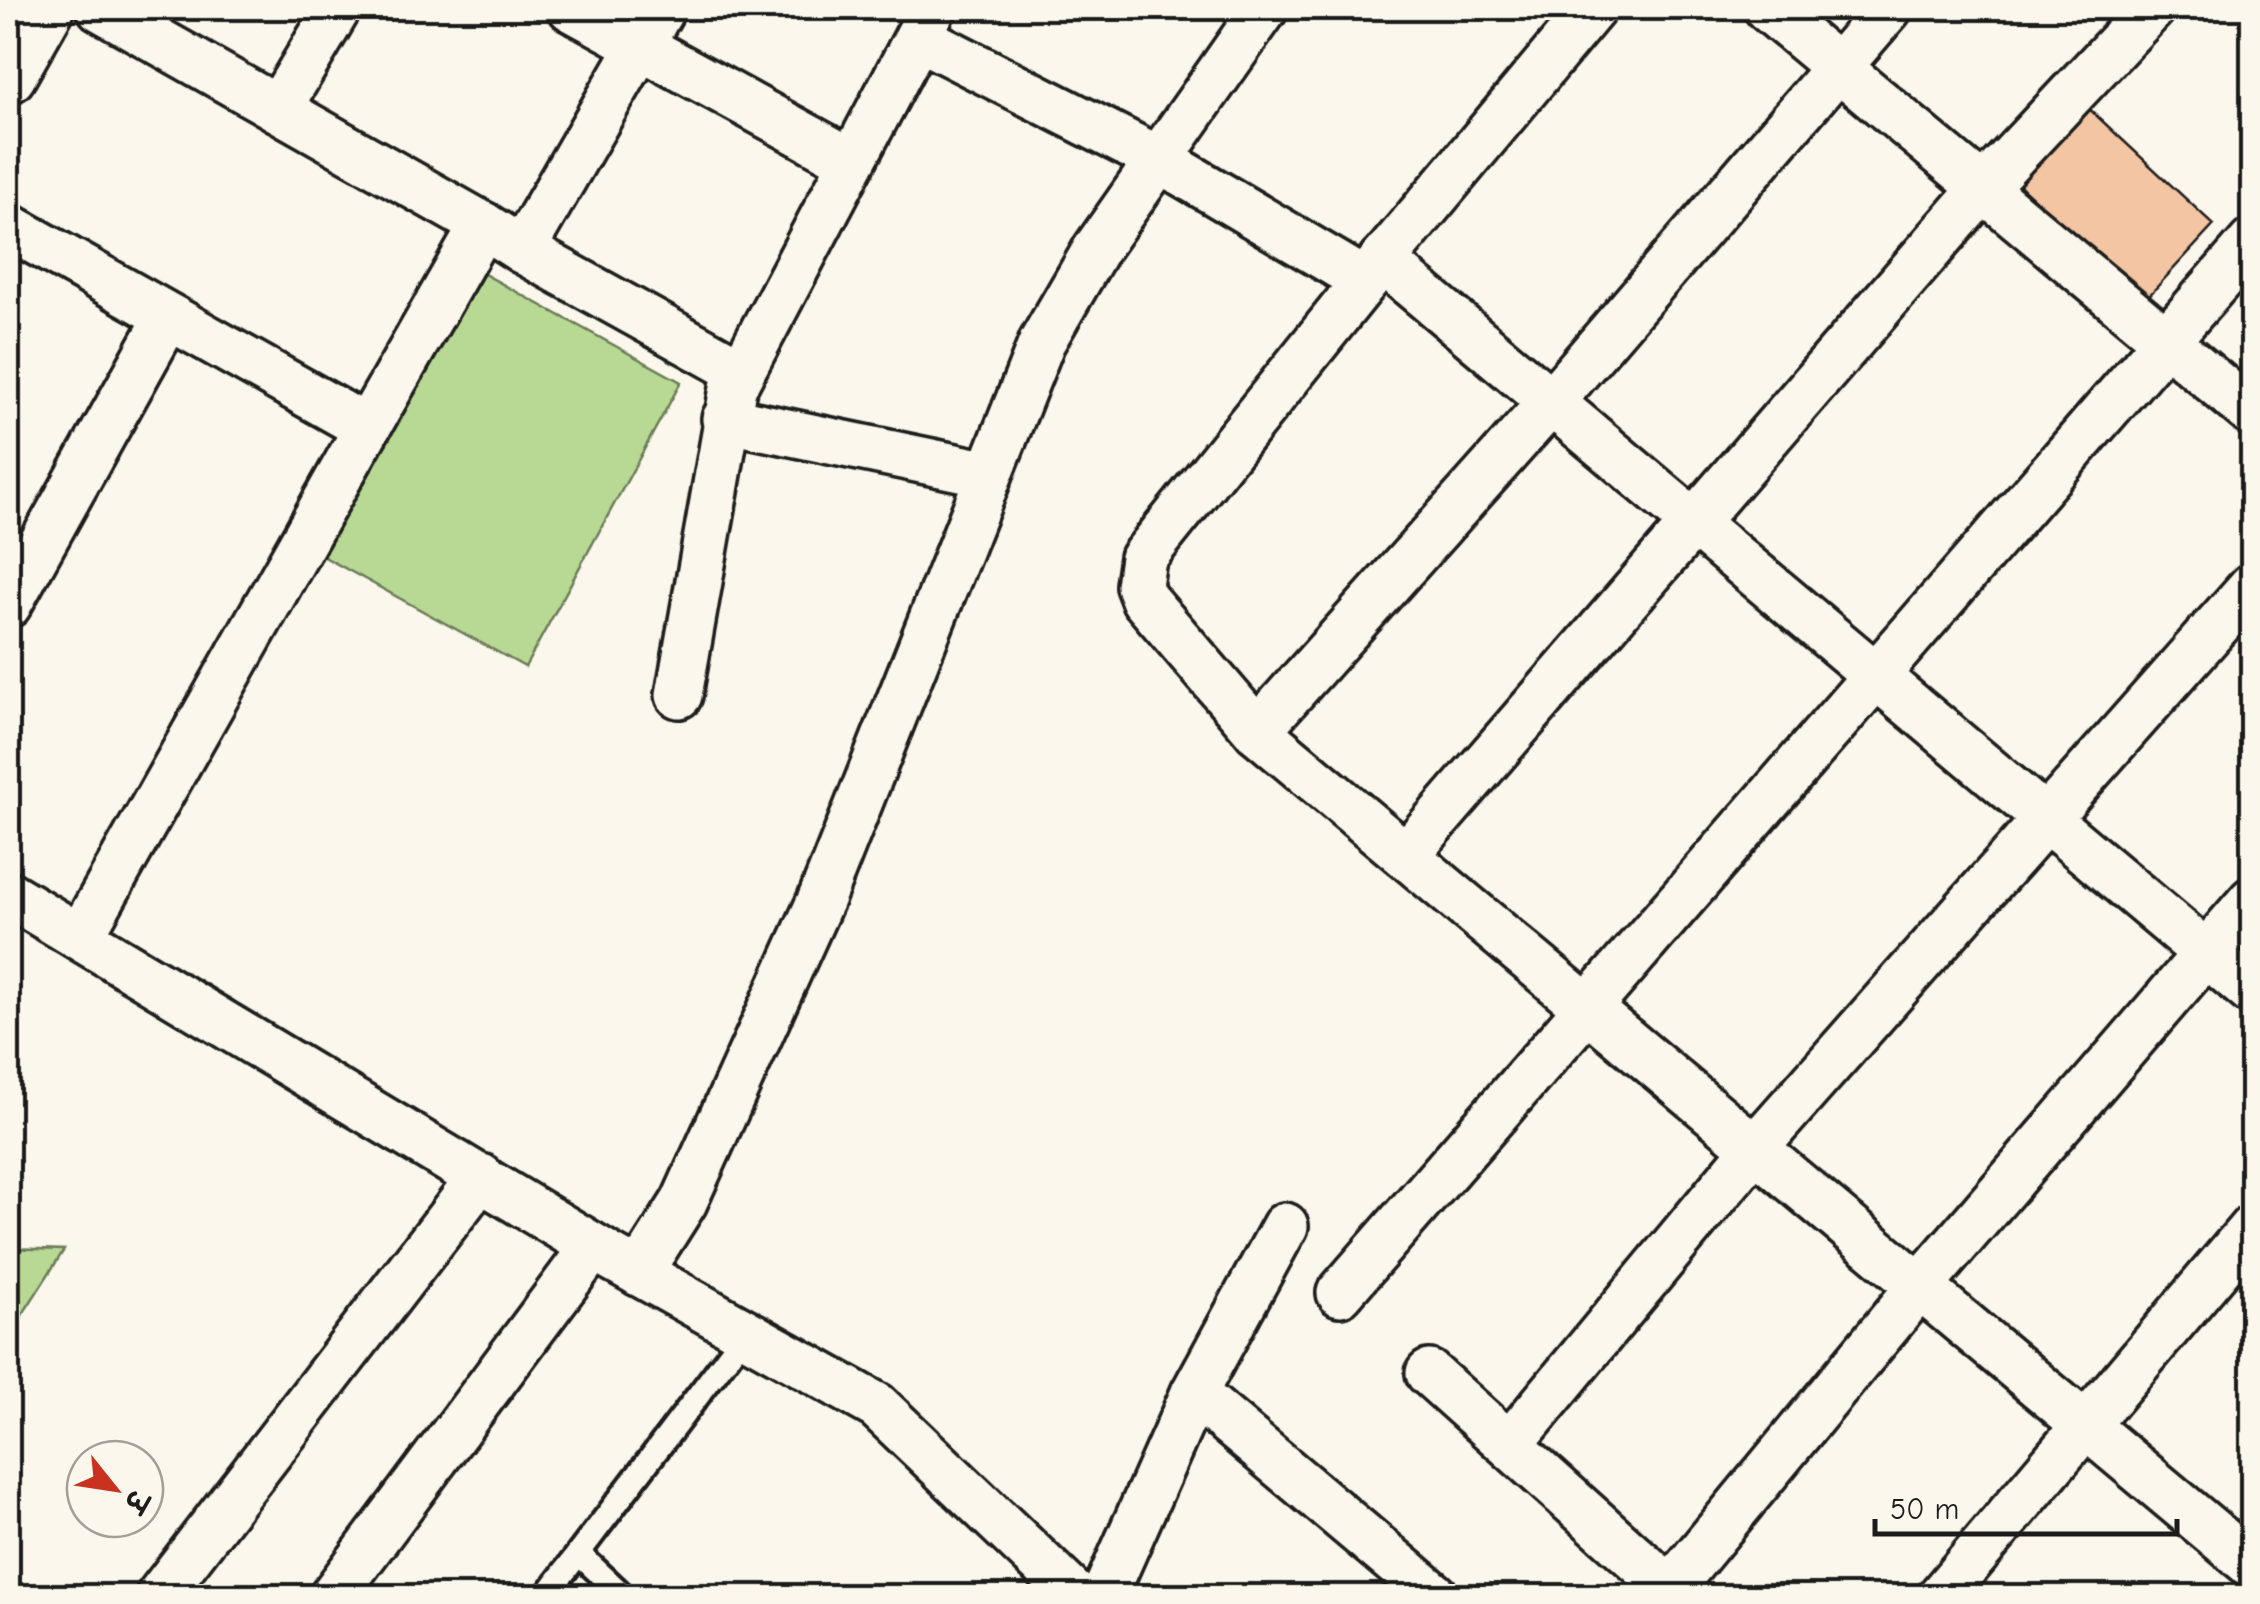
<svg xmlns="http://www.w3.org/2000/svg" width="2260" height="1604" font-family="'Comic Neue','Playpen Sans Deva',sans-serif">
<style>
.green{fill:#b8d993;stroke:#6a7a58;stroke-width:2.5}
.building{fill:#f3c5a2;stroke:#1c1c1c;stroke-width:2.5}
.lines{fill:none;stroke-linecap:round;stroke-linejoin:round}
.lane-casing{stroke:#1c1c1c;stroke-width:30}
.street-casing{stroke:#1c1c1c;stroke-width:52}
.secondary-casing{stroke:#1c1c1c;stroke-width:62}
.lane{stroke:#fbf7ec;stroke-width:22}
.street{stroke:#fbf7ec;stroke-width:45}
.secondary{stroke:#fbf7ec;stroke-width:55}
</style>
<rect width="100%" height="100%" fill="#fbf7ec"/>
<filter id="ink" filterUnits="userSpaceOnUse"><feTurbulence type="fractalNoise" baseFrequency=".01" numOctaves="2"/><feDisplacementMap in="SourceGraphic" scale="20" xChannelSelector="R" yChannelSelector="G"/><feConvolveMatrix kernelMatrix="1 2 1 2 8 2 1 2 1" color-interpolation-filters="sRGB"/></filter>
<g filter="url(#ink)">
<g class="green">
<path d="M475,269L681,382L525,667L319,554Z"/>
<path d="M8,1248L64,1250L8,1337Z"/>
</g>
<path class="building" d="M2084,104L2214,225L2144,301L2014,180Z"/>
<g class="lines">
<g class="lane-casing">
<g id="lane">
<path d="M580,1555L624,1596"/>
<path d="M546,1596L747,1331"/>
</g>
</g>
<g class="street-casing">
<g id="street">
<path d="M571,8L851,161"/>
<path d="M1593,8L1365,281L1143,558L1139,586L1144,599L1257,731L2252,1565"/>
<path d="M1767,8L2252,413"/>
<path d="M918,37L1162,161L1365,281"/>
<path d="M278,109L338,8"/>
<path d="M483,225L522,250L662,8"/>
<path d="M8,226L367,428L483,225L100,8"/>
<path d="M522,250L740,371"/>
<path d="M1382,260L2252,992"/>
<path d="M725,419L989,474"/>
<path d="M8,605L167,319"/>
<path d="M679,695L733,388L933,8"/>
<path d="M1257,731L1551,402L1889,8"/>
<path d="M1406,855L1984,187L2152,8"/>
<path d="M8,894L611,1257L877,1406L1076,1596"/>
<path d="M80,937L367,428"/>
<path d="M639,1273L684,1202L821,899L1042,342L1096,249L1265,8"/>
<path d="M1340,1293L2252,242"/>
<path d="M1429,1373L1670,1589L1920,1286L2252,900"/>
<path d="M1194,1393L1435,1596"/>
<path d="M1510,1444L1755,1148L2252,586"/>
<path d="M159,1596L481,1177"/>
<path d="M333,1596L593,1247"/>
<path d="M1104,1596L1194,1393L1285,1226"/>
<path d="M1941,1596L2252,1228"/>
</g>
</g>
<g class="secondary-casing">
<path id="secondary" d="M8,75L46,8"/>
</g>
<use href="#lane" class="lane"/>
<use href="#street" class="street"/>
<use href="#secondary" class="secondary"/>
</g>
</g>
<rect width="2260" height="1604" fill="none" stroke="#fbf7ec" stroke-width="40"/>
<rect x="20" y="20" width="2220" height="1564" fill="none" stroke="#1c1c1c" stroke-width="4" filter="url(#ink)"/>
<g transform="translate(115 1489) rotate(120)"><circle r="48" fill="#fbf7ec" stroke="#a29f99" stroke-width="2.5"/>
<path d="M0-8L18 38L0 25L-18 38Z" fill="#c8321e"/>
<text y="-15" font-size="28" font-weight="bold" text-anchor="middle" fill="#1c1c1c">उ</text>
</g>
<path d="M1875 1519v15h302v-15" fill="none" stroke="#1c1c1c" stroke-width="5"/>
<text x="1890" y="1519" font-size="30" fill="#1c1c1c" stroke="#fbf7ec" stroke-width="8" paint-order="stroke">50 m</text>
</svg>
